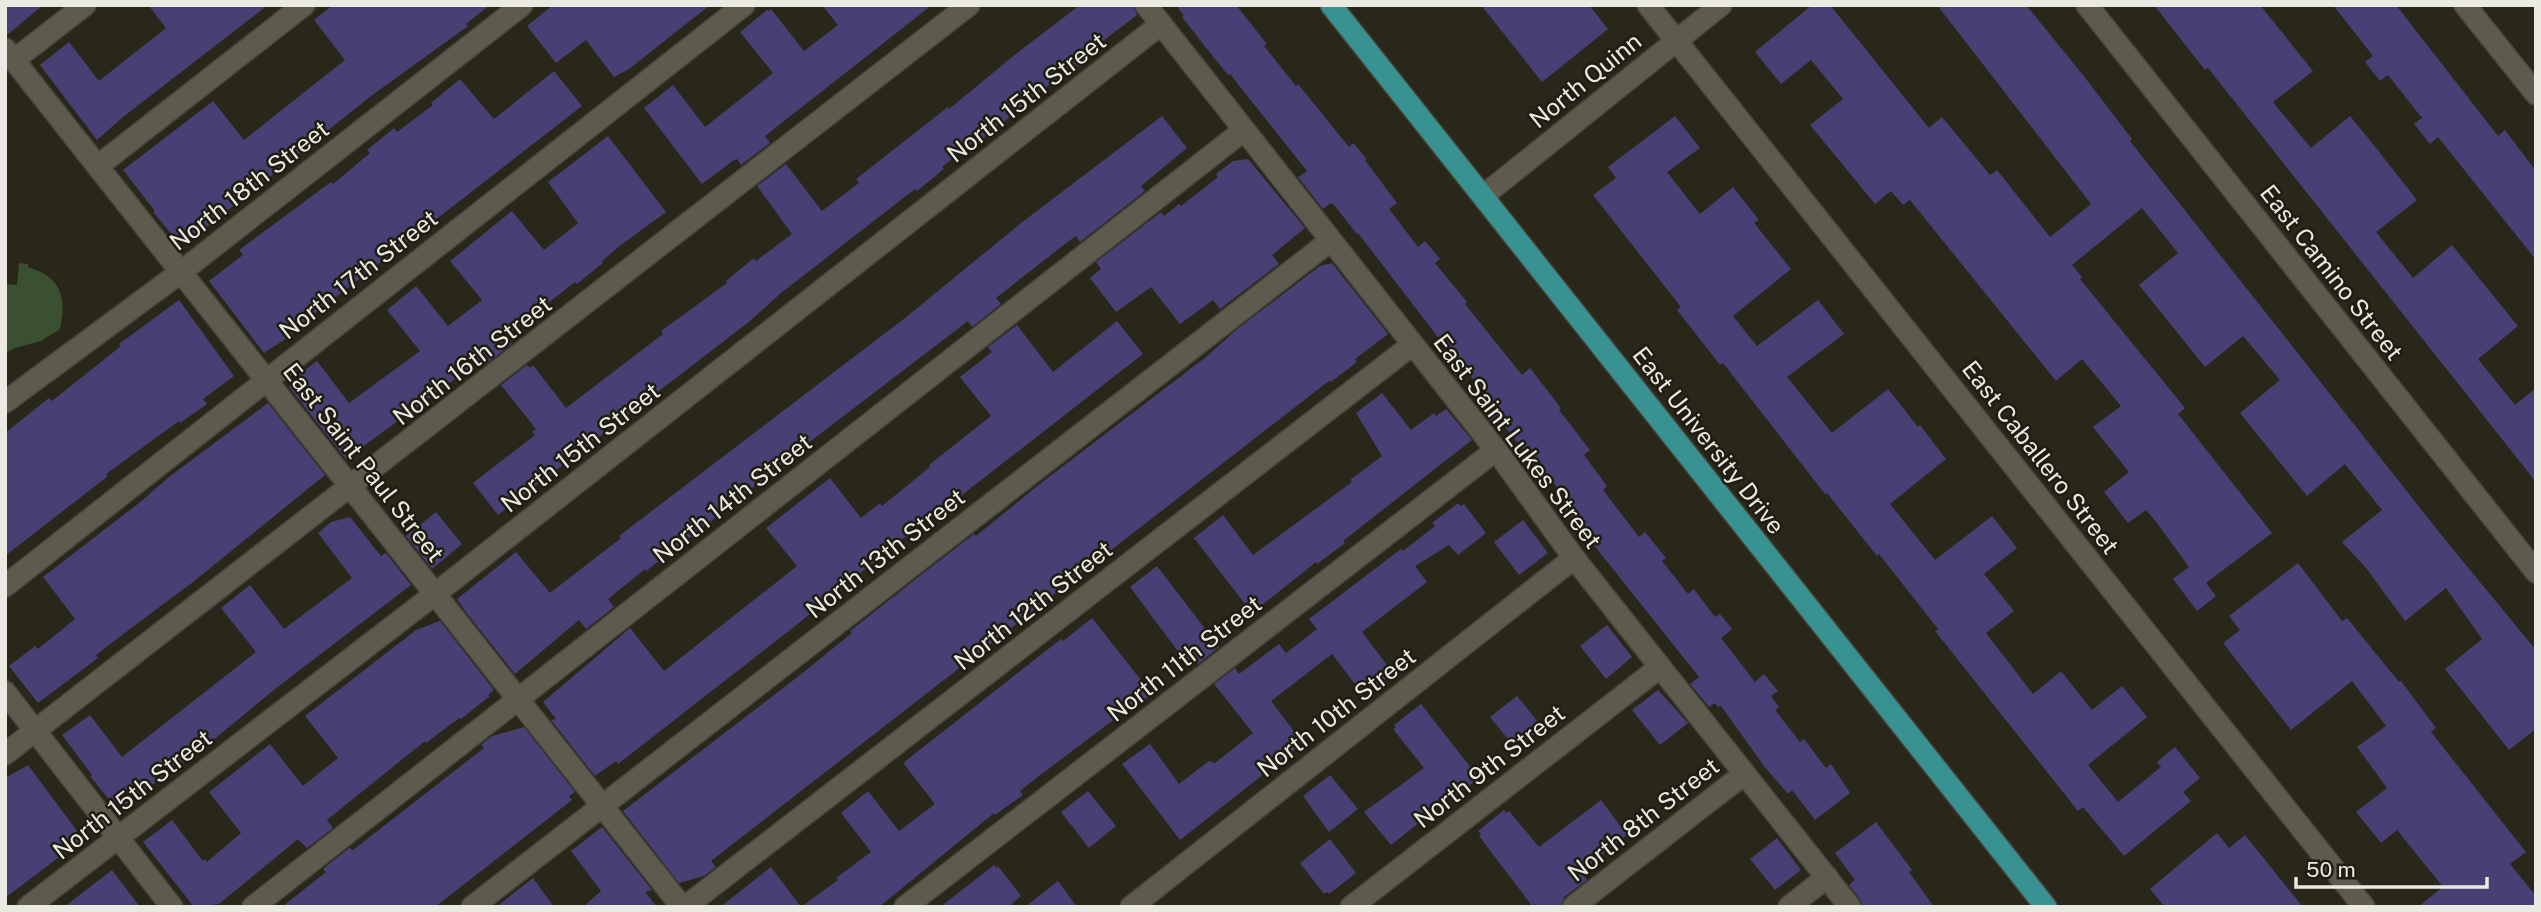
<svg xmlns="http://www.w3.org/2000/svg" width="2541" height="912" font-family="'Public Sans',sans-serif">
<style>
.green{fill:#3a5031}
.building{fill:#484074}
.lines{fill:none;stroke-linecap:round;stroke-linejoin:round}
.minor-casing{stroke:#46443a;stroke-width:24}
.major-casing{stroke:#46443a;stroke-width:24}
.minor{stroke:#5e5b4e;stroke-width:21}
.major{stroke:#399292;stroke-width:21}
.labels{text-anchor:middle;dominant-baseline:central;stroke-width:5;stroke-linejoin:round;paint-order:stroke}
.street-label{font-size:24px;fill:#ebeae2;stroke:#1f1d11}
</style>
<rect width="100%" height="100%" fill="#29261a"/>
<path class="green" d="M19,263L28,264V267C61,277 67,297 60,329L41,341L15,348L5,353V284L17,285Z"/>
<g class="building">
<path d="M5,5H43L6,36Z"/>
<path d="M148,5H268L123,117L97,140L40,65L69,42L99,81L166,28Z"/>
<path d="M333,5H490L466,24L468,26L371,96L192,239L179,243L153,212L155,211L123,170L213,101L244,140L345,60L314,20Z"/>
<path d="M553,5H710L629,69L614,77L586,40L556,63L527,26Z"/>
<path d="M822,5H932L765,136L770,143L741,165L737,159L734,160L702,184L644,108L673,85L705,127L773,73L740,32L767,10L769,11L771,9L804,51L838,25Z"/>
<path d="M1080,5H1133L1137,15L1103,41L1105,45L1078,67L1075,64L981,140L979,138L942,167L944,169L917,191L915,189L781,293L750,321L498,515L473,483L535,435L532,432L536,429L501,385L527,365L530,368L533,365L566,408L663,334L661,331L727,283L726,281L754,258L756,261L792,234L757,186L786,164L822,211L859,183L856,179L948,107L949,109L1017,53Z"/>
<path d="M1176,5H1236L1267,44L1264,46L1296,86L1298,84L1349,147L1353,143L1367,159L1365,160L1397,203L1389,209L1418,247L1425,241L1440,259L1435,263L1467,302L1465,304L1522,375L1530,368L1561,408L1559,410L1590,450L1584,455L1607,486L1603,490L1639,537L1645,532L1666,558L1662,561L1688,594L1694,589L1715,617L1720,614L1732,629L1721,638L1755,682L1764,674L1778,691L1771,696L1779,707L1775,710L1800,742L1804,739L1826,768L1831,764L1850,793L1815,820L1792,790L1788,794L1764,766L1721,706L1718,707L1715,703L1709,707L1690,684L1699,677L1558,500L1563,495L1536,460L1533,462L1499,419L1492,424L1480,408L1489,401L1459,360L1457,362L1358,233L1357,234L1334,205L1331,203L1323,209L1298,177L1307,171L1230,74L1228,75L1207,49L1182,17L1184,16Z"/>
<path d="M1481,5H1589L1608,29L1542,82Z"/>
<path d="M1812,5H1830L1929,128L1942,117L1990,175L1997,170L2050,237L2091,204L1937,5H2026L2083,75L2132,139L2130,141L2447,542L2536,650V729L2509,750L2445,669L2482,639L2446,588L2405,621L2366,568L2342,542L2382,510L2345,464L2307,496L2240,413L2280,380L2243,336L2205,367L2139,285L2178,253L2142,208L2072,265L2082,277L2080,279L2185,408L2178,414L2272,533L2206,583L2216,596L2197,611L2173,579L2189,567L2157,523L2146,510L2128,523L2104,492L2129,472L2093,427L2121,406L2082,359L2056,381L1910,200L1903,205L1891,191L1875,204L1810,125L1843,99L1811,60L1781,84L1755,52Z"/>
<path d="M2154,5H2260L2313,71L2273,102L2311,148L2350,116L2373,144L2417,200L2376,232L2413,278L2452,245L2518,326L2478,359L2515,405L2536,388V482L2208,68L2205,70Z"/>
<path d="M2333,5H2396L2498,136L2505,130L2536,171V260L2438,137L2430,144L2414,124L2422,118L2388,75L2380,81L2365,62L2373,56Z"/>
<path d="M554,71L582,106L291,332L293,334L264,353L209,281L243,255L239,250L331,182L333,184L370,153L367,150L394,128L397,132L433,105L431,103L460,79L494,119Z"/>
<path d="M1162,116L1187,148L1141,186L1145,191L1080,242L1076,236L1065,244L996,298L1001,304L972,327L968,321L803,447L705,526L646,571L645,569L608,599L614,607L586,629L579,620L515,674L465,611L457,599L516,552L550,593L621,538L619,536L905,318L1021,223Z"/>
<path d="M1675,116L1700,148L1667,172L1700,214L1733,187L1759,220L1754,223L1791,269L1733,316L1757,346L1818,300L1844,334L1787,377L1832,433L1888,389L1918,427L1920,425L1946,459L1890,504L1935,560L1992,516L2017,548L1984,574L2014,611L1986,633L2033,694L2061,671L2092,710L2122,686L2147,717L2088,765L2118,802L2161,767L2157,762L2175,747L2200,778L2183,792L2191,801L2124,856L2083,807L2078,811L1935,631L1938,629L1879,554L1877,556L1827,493L1825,494L1723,363L1720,365L1677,310L1681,307L1593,195L1616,178L1608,167Z"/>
<path d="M608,136L666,212L621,245L602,261L603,263L577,284L575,282L506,336L512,344L485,365L481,360L346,459L289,387L292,385L290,381L317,361L349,403L420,351L387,310L416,286L448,326L482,300L450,261L512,211L544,250L578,223L548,182Z"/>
<path d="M1248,159L1305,228L1272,255L1279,264L1220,309L1213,300L1180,324L1151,287L1116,312L1090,278L1101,269L1096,262L1161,212L1164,216L1179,204L1181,206L1218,177L1216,174L1233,161Z"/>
<path d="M1332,263L1388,334L1355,359L1357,362L1331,382L1329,381L1294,408L711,861L716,867L704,876L679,883L623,811L800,675L852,633L850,631L926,571L974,534L976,536L1041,483L1206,357L1236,330L1295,285L1320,266Z"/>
<path d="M179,300L234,376L203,399L207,404L180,423L179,421L106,474L108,476L5,556V433L49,398L52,401L121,346L119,344Z"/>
<path d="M1117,321L1143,354L953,502L951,500L790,630L618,764L616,761L595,776L551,720L556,719L543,702L630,628L664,671L797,566L766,528L830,478L861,518L880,503L882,506L930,467L929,465L991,416L960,377L992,352L988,347L1017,325L1053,372Z"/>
<path d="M1382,393L1411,430L1434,413L1436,416L1446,409L1472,440L1343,541L1345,543L1317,564L1316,562L1252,613L1194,538L1223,515L1253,555L1352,482L1350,480L1382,456L1356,413Z"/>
<path d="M268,403L325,475L193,582L130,629L96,655L98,658L38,703L9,666L35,646L38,649L75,619L43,577L139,503L169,477Z"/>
<path d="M1458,503L1461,506L1464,504L1486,533L1458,555L1449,545L1415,566L1427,582L1362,632L1393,673L1368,693L1365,689L1361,692L1332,654L1271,701L1303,743L1180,840L1122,764L1150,744L1179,784L1209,761L1215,763L1253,733L1214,684L1235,668L1239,674L1279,644L1286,653L1317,629L1309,619L1401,549L1403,551L1435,526L1432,523Z"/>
<path d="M436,512L462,544L432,569L406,536Z"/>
<path d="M350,517L381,556L386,553L411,585L275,689L212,741L183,763L181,761L132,802L115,807L90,776L92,775L62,735L90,715L122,757L256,652L221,608L250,585L284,629L352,578L318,533L331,522Z"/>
<path d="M1523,520L1548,553L1519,575L1494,542Z"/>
<path d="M2298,563L2342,621L2347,618L2399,682L2401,681L2436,728L2431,732L2526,852L2510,864L2536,896V907H2418L2443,887L2397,830L2381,843L2356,812L2387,788L2357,747L2386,726L2352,681L2291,730L2223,643L2240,630L2229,616Z"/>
<path d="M1157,566L1219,647L1198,664L1196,661L1189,666L1130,587Z"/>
<path d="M1092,618L1152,694L1126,714L1124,712L1039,776L1020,791L1023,795L995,815L994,813L879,907H801L838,880L836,878L871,852L841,813L868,791L899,831L935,804L903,763L1061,639L1063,641Z"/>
<path d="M440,621L494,690L488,695L490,696L461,719L459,718L426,743L425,741L327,820L333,828L307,848L298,839L219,904L194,907L143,842L172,820L203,861L205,859L207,862L241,833L209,792L270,744L303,786L338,758L305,716L416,630Z"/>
<path d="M1607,625L1632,657L1606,679L1580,646Z"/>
<path d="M1658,690L1688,723L1660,745L1632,710Z"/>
<path d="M1517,696L1543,728L1516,749L1490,717Z"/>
<path d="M1421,704L1479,778L1451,800L1450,798L1391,845L1364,812L1424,768L1393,729L1396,728L1394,725Z"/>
<path d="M524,727L575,792L569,796L572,800L435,907H282L326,872L323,869L349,848L353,850L484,748L481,745L492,736Z"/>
<path d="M28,765L83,839L5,898V778Z"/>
<path d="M1330,775L1358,809L1329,832L1303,796Z"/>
<path d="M1088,791L1116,826L1089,848L1061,812Z"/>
<path d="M1601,800L1627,835L1580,872L1587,880L1564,897L1560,907H1537L1535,904L1532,906L1479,836L1481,834L1478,831L1504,810L1506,813L1509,811L1539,847Z"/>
<path d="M1876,822L1912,870L1909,872L1934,907H1863L1860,899L1849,885L1855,880L1835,853Z"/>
<path d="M602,827L652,890L645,892L657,907H583L601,891L571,851Z"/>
<path d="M2217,833L2229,848L2245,835L2303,907H2165L2150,889Z"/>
<path d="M1777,838L1801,870L1775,890L1750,859Z"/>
<path d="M1330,839L1356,873L1329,894L1327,892L1324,894L1300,863Z"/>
<path d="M994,865L996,868L998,866L1021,896L1008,907H940Z"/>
<path d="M771,867L801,907H720Z"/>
<path d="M112,870L140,907H64Z"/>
<path d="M533,878L554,907H496Z"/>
<path d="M1058,881L1077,907H1025Z"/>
</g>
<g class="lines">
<g class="minor-casing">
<g id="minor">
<path d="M1146,5L1496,450L1574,558L1850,907"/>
<path d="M1648,5L2364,907"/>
<path d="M2087,5L2536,572"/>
<path d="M2465,5L2536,94"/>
<path d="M5,49L682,907"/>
<path d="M14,60L85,5"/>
<path d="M98,166L304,5"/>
<path d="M1483,196L1721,5"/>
<path d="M5,402L181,272L522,5"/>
<path d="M5,586L744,5"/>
<path d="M5,692L172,907"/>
<path d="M5,754L969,5"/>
<path d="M28,907L435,594L1161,24"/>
<path d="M253,907L1244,130"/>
<path d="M472,907L1330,241"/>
<path d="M685,907L1412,345"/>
<path d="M905,907L1496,450"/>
<path d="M1131,907L1574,558"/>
<path d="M1351,907L1660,667"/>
<path d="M1573,907L1744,774"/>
<path d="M1789,907L1827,877"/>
</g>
</g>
<g class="major-casing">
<path id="major" d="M1331,5L2046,907"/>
</g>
<use href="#minor" class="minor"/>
<use href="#major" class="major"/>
</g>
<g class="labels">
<g class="street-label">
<text transform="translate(1585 80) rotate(-39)">North Quinn</text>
<text transform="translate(1026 97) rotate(-38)">North 15th Street</text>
<text transform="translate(249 185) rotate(-38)">North 18th Street</text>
<text transform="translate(2332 272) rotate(52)">East Camino Street</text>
<text transform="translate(358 274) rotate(-38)">North 17th Street</text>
<text transform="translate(472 360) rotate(-38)">North 16th Street</text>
<text transform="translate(1709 440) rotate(52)">East University Drive</text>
<text transform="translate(1518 441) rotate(53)">East Saint Lukes Street</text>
<text transform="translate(580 447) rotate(-38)">North 15th Street</text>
<text transform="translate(2041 457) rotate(52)">East Caballero Street</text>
<text transform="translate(364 462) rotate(52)">East Saint Paul Street</text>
<text transform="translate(732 498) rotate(-38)">North 14th Street</text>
<text transform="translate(885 553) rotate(-38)">North 13th Street</text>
<text transform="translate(1033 605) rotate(-38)">North 12th Street</text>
<text transform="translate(1184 658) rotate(-38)">North 11th Street</text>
<text transform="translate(1336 712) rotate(-38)">North 10th Street</text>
<text transform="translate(1489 766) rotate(-38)">North 9th Street</text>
<text transform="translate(132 794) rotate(-38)">North 15th Street</text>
<text transform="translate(1643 819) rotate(-38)">North 8th Street</text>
</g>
</g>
<rect width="2541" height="912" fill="none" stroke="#ebeae2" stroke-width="14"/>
<path d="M2296 877v10h191v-10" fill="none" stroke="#ebeae2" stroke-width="3.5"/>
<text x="2306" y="877" font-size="21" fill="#ebeae2" stroke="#1f1d11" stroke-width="5" paint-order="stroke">50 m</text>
</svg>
